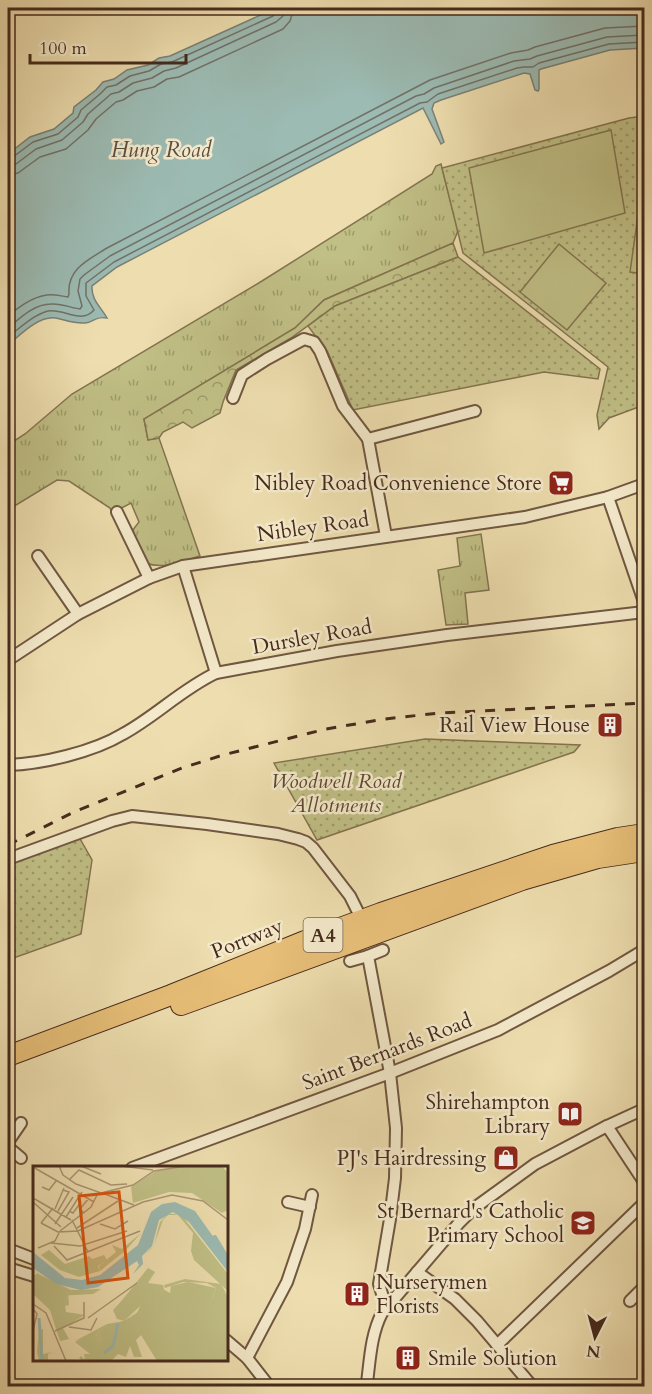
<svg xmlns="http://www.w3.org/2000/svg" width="652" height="1394" font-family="Cardo,serif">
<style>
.grass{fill:url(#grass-tufts);stroke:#837450;stroke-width:1.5}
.forest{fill:url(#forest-crowns);stroke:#837450;stroke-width:1.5}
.park{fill:url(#park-dots);stroke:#837450;stroke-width:1.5}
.pitch{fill:#c0bf85;stroke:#837450;stroke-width:1.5}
.water{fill:#9cbbb3;stroke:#7a8177;stroke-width:1.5}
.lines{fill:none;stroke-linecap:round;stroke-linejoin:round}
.shore{stroke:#717268;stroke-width:1.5}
.street-casing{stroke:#705741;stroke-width:14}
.highway-casing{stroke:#462a1c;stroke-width:22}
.street{stroke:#f4eacb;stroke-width:10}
.highway{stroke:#e7bf78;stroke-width:20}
.rail{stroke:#462a1c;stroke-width:3;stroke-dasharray:10 10;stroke-linecap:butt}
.labels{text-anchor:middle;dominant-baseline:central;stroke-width:5;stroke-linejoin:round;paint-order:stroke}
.shield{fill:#f4eacb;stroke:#7a6450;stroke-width:1.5}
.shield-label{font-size:20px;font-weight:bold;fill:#462a1c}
.poi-label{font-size:21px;fill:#462a1c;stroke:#f4eacb;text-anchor:end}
.street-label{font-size:21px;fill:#462a1c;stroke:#f4eacb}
.park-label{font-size:21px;font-style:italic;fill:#5e4831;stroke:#f4eacb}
.water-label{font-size:22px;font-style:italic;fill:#5c4e42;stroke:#f4eacb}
.inset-river{fill:none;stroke:#9cbbb3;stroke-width:3}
.inset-road{fill:none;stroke:#ab9674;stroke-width:1.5}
.view{fill:#d8540e;fill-opacity:0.15;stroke:#d8540e;stroke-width:3}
.inset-edge{fill:none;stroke:#462a1c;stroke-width:3}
</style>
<defs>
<pattern id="grass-tufts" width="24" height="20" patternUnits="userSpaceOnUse" patternTransform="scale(1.5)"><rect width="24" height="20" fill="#c0bf85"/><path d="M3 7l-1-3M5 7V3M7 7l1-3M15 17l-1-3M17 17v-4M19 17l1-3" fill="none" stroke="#9e9b6c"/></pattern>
<pattern id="forest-crowns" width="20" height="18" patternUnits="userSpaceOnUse" patternTransform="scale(1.5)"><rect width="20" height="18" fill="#c0bf85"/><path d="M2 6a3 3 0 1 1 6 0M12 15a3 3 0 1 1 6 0" fill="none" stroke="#9e9b6c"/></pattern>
<pattern id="park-dots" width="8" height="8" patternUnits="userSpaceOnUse" patternTransform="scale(1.5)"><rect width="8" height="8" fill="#c0bf85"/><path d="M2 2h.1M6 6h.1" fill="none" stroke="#9e9b6c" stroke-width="1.8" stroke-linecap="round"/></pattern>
</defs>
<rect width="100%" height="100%" fill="#eedeaf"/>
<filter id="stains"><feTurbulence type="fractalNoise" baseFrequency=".00333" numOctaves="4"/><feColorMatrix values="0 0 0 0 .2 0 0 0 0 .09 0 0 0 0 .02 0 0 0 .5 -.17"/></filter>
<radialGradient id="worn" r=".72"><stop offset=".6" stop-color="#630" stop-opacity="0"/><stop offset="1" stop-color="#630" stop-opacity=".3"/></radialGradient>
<g class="grass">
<path d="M441,164L458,231L453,243L324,300L295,328L144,419L148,440L159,438L200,556C183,561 163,570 146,563L133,537L132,531L139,522L131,503L112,513L110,508L69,481L57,480L8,510V445L25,434L72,394L262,281L432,174L436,166Z"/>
<path d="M481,534L489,590L465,593L468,624L446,625L438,570L460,566L457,538Z"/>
</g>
<path class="forest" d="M453,243L458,257L335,306L291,338L236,370L223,402L220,413L192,428L183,422L163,432L159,438L148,440L144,419L295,328L324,300Z"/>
<g class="park">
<path d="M644,116V405L609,418L599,429L597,415L608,367L463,253L442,168L629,118Z"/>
<path d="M458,257L600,369L598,379L544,372L353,410L328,353L308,326L335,306Z"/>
<path d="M425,739L580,745L574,752L317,840L274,763Z"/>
<path d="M79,837L92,860L81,934L8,960V865Z"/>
</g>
<g class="pitch">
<path d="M611,130L625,213L484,253L469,168Z"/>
<path d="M642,187L644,188V274L630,272Z"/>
<path d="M559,244L606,283L567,330L520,292Z"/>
</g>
<path class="water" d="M276,8H644V48L610,50L541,69L539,70V89L538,91L535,90L530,74L524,73L441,100L434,103L432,109L444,142L441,144L423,108L117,267L92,286C91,300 101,307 107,318C94,316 95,322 85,323C75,324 65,320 56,318C39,315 20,335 8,345V154L30,137L54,129L73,113L74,107L96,90L103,82L114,79L127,70L148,65L159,58L170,56Z"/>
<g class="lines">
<g class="shore">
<path d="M8,158L13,157L33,142L58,134L78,117L81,110L100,94L107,87L116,85L130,76L149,71L161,64L172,62L273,16L276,13L277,8"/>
<path d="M8,166L16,164L36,149L62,140L83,122L88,114L111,94L119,92L133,83L152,78L164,71L176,68L276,22L283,16L284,8"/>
<path d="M8,175L18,173L40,157L66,149L88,130L96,119L116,102L123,100L137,91L154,87L167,79L179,77L283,29L290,21L294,8"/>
<path d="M8,316C19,307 32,297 47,295C54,294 61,296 68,297L69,294C67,269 88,260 107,248L430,80L511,53L528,50L535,47L605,28L644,26"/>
<path d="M8,328C20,318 34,304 51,304C61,303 71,308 80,309L82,306L78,291L80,279L84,275L110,256L416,96L424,94L434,88L514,61L530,59L537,56L607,37L644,35"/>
<path d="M8,337C20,328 33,315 48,311C64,308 81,325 94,310L86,296V283L114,262L420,103L427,102L438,94L517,68L524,67H533L539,63L609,44L644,42"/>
</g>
<g class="street-casing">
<g id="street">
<path d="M233,398L242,375L267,359L304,339L314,342L320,351L343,406L368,439"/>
<path d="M608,497L644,602"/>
<path d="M117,512L149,578"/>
<path d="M386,536L368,439L475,411"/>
<path d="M38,556L78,614"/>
<path d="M183,566L216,673"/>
<path d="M8,660L78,614L149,578L183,566L525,517L608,497L644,484"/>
<path d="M8,765C42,764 93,752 123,734C156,716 182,689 216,673L337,651L447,635L644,612"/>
<path d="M8,859L112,821L132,816L207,824L278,834L298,839L306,842L313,848L350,896L362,920"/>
<path d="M383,950L368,956L390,1073L396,1128L395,1178L390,1219L379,1284L386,1307"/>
<path d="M350,961L368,956"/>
<path d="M607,1126L644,1182"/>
<path d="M8,1142L21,1123"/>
<path d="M8,1147L21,1158"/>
<path d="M132,1168L390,1073L498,1030L609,971L644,950"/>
<path d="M288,1202L310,1207"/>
<path d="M8,1249L34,1259"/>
<path d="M8,1268L34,1276"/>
<path d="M417,1272L455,1299L477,1321L532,1386"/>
<path d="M630,1301L644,1287"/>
<path d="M226,1340L247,1358L269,1386"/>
<path d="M497,1345L644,1203"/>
<path d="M247,1358L287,1282L305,1229L312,1195"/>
<path d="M369,1386L367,1383C370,1359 371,1334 382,1313L459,1223L473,1209L535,1164L607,1126L644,1109"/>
</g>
</g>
<g class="highway-casing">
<g id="highway">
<path d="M181,1005L522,880L598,858L644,851"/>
<path d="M8,1056L171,995L305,941L381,913L553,855L618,838L644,834"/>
</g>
</g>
<use href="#street" class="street"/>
<use href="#highway" class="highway"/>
<path class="rail" d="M8,845L74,812L182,768L223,755L326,729L385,719L439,713L644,703"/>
</g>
<defs>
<g id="supermarket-square" transform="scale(1.35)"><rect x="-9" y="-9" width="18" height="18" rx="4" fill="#8f2418" stroke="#f4eacb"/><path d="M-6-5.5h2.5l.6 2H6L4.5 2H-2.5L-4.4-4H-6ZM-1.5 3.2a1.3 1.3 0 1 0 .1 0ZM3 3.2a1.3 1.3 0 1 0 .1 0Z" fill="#fff"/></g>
<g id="building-square" transform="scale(1.35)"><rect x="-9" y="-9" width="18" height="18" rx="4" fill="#8f2418" stroke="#f4eacb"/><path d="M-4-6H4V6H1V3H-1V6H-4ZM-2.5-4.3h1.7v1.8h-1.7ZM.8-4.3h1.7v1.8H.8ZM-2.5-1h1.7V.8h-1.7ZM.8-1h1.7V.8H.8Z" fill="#fff"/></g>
<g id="library-square" transform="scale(1.35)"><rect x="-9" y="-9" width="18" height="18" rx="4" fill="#8f2418" stroke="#f4eacb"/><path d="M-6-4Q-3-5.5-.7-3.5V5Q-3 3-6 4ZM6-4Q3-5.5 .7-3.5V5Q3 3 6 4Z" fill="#fff"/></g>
<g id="shop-square" transform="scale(1.35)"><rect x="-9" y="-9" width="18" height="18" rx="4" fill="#8f2418" stroke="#f4eacb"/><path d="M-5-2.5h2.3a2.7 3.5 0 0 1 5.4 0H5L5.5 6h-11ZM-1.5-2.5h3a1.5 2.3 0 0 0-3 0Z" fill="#fff"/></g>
<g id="school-square" transform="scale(1.35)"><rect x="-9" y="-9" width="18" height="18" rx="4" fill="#8f2418" stroke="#f4eacb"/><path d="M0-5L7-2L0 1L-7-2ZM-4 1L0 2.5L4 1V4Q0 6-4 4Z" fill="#fff"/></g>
</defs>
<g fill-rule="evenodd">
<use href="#supermarket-square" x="561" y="483"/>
<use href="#building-square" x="610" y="725"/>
<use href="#library-square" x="570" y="1114"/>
<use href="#shop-square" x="506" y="1158"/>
<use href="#school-square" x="583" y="1223"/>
<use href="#building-square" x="357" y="1294"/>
<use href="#building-square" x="408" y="1358"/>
</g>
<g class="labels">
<rect class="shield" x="303.5" y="918" width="39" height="34" rx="4.5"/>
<g class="shield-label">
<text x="323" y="935">A4</text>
</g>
<g class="poi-label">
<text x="542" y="483">Nibley Road Convenience Store</text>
<text x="590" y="725">Rail View House</text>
<text x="550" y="1102">Shirehampton<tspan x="550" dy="24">Library</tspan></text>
<text x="486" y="1158">PJ's Hairdressing</text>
<text x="564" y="1211">St Bernard's Catholic<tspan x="564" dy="24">Primary School</tspan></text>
<text x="376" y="1282" text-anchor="start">Nurserymen<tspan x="376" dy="24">Florists</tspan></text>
<text x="428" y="1358" text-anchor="start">Smile Solution</text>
</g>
<g class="street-label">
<text transform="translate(313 527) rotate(-8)">Nibley Road</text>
<text transform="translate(312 637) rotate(-10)">Dursley Road</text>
<text transform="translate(247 939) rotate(-22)">Portway</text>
<text transform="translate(387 1052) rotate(-21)">Saint Bernards Road</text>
</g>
<g class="park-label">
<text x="336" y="781">Woodwell Road<tspan x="336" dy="24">Allotments</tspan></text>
</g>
<g class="water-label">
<text x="161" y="150">Hung Road</text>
</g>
</g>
<g transform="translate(33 1166)">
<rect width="195" height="195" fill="#eedeaf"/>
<path d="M156,0H189L195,7V44L189,47L159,27L136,26L100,37L98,21L123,5ZM136,48H142L150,51L195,108V125L161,94L158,85L160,67L145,49H135L130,54L121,79L118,83L111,90L121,79L127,56L134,49ZM108,67L93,84L67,105L66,100L83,86L79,79L89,83ZM115,102L122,106L115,117L130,119L92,154L84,146L86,138ZM155,116L183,122L179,133L191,126L195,131V195H124L108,169L103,174L109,191H101L97,180L93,191L85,188L78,195H49L46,192L48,190L52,194L51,188H57L42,176L63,166L65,176L56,194L68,175L65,164L98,152L130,123L137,127L138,120Z" fill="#c0bf85"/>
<path d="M183,2L190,13L176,18L189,21L183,20L170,30L151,15L170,14L174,9H138L174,4L184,13L187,11ZM5,108L38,124L68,123L60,128L23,130ZM152,113L188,118L195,131L191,126L179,134L183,122L174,117L150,116L132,122L131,119ZM130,119L131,123L101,150L89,157L65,164L68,175L56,195H52L65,176L63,166L58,171L42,175L74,158L92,155L84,153L80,144L98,125L84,145L92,154L104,147L112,130ZM10,163V188L20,186L15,188V195H6L4,186L6,164Z" fill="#c0bf85"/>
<path d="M16,84L32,98L56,90L59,93L71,89L74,94L65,100L67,105L46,111L27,104L8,89ZM5,107L13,116L35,126L36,139L32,140L33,146L52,149L30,162L36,173L27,175L17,144L0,128V110Z" fill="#c0bf85"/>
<path d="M142,36L162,45L179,69L180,70L181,69H183L195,89V106L156,56L140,46L126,54L119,80L109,90L110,98L100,108L106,99L104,95L65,121L48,124L23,118L0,102V86L32,112L49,114L67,109L105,79L118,46L129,38Z" fill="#9cbbb3"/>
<path class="inset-river" d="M6,152L9,195M71,187L80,180L85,158"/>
<path class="inset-road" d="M26,0L30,9L43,18L68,27L100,19L121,5L153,0M48,0L68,8M88,0L120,4M0,1L61,36M37,13L46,4L78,19L94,18M9,21L16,24L23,15M69,27L101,39M0,32L38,54M0,36L28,61M22,43L31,22M25,45L36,26L30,24M36,45L40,47L48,36M51,47L47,43L56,32M33,51L49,26M39,54L55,86M8,57L20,42M8,57L25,66L45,65L110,36L139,29L170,35L195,54M22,58L40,31M67,58L82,63L95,55M44,62L85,35M27,65L58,41L64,29M18,77L47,80L94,65M21,80L34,94L107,65M5,82L22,75L26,67M0,138L13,147L33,195M55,152L104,117M36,161L58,164L64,152M0,165L4,148L1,144M22,165L51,152V136"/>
<path class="view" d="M86,26L95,112L55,117L46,30Z"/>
<rect width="195" height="195" class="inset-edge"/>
</g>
<rect width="652" height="1394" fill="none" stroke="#eedeaf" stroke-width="30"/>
<rect x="9" y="9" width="634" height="1376" fill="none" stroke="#462a1c" stroke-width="3"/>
<rect x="15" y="15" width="622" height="1364" fill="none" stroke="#462a1c" stroke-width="1.5"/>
<g transform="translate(595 1337) rotate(186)" stroke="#f4eacb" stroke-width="4.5" paint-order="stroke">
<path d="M0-4.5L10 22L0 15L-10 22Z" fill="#462a1c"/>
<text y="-9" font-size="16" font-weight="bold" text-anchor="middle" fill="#462a1c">N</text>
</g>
<path d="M30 54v9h156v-9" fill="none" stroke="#462a1c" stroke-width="3"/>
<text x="39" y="54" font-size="18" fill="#462a1c" stroke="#f4eacb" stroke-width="4.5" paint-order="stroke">100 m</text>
<rect width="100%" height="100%" filter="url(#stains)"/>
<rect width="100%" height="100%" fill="url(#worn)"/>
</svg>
